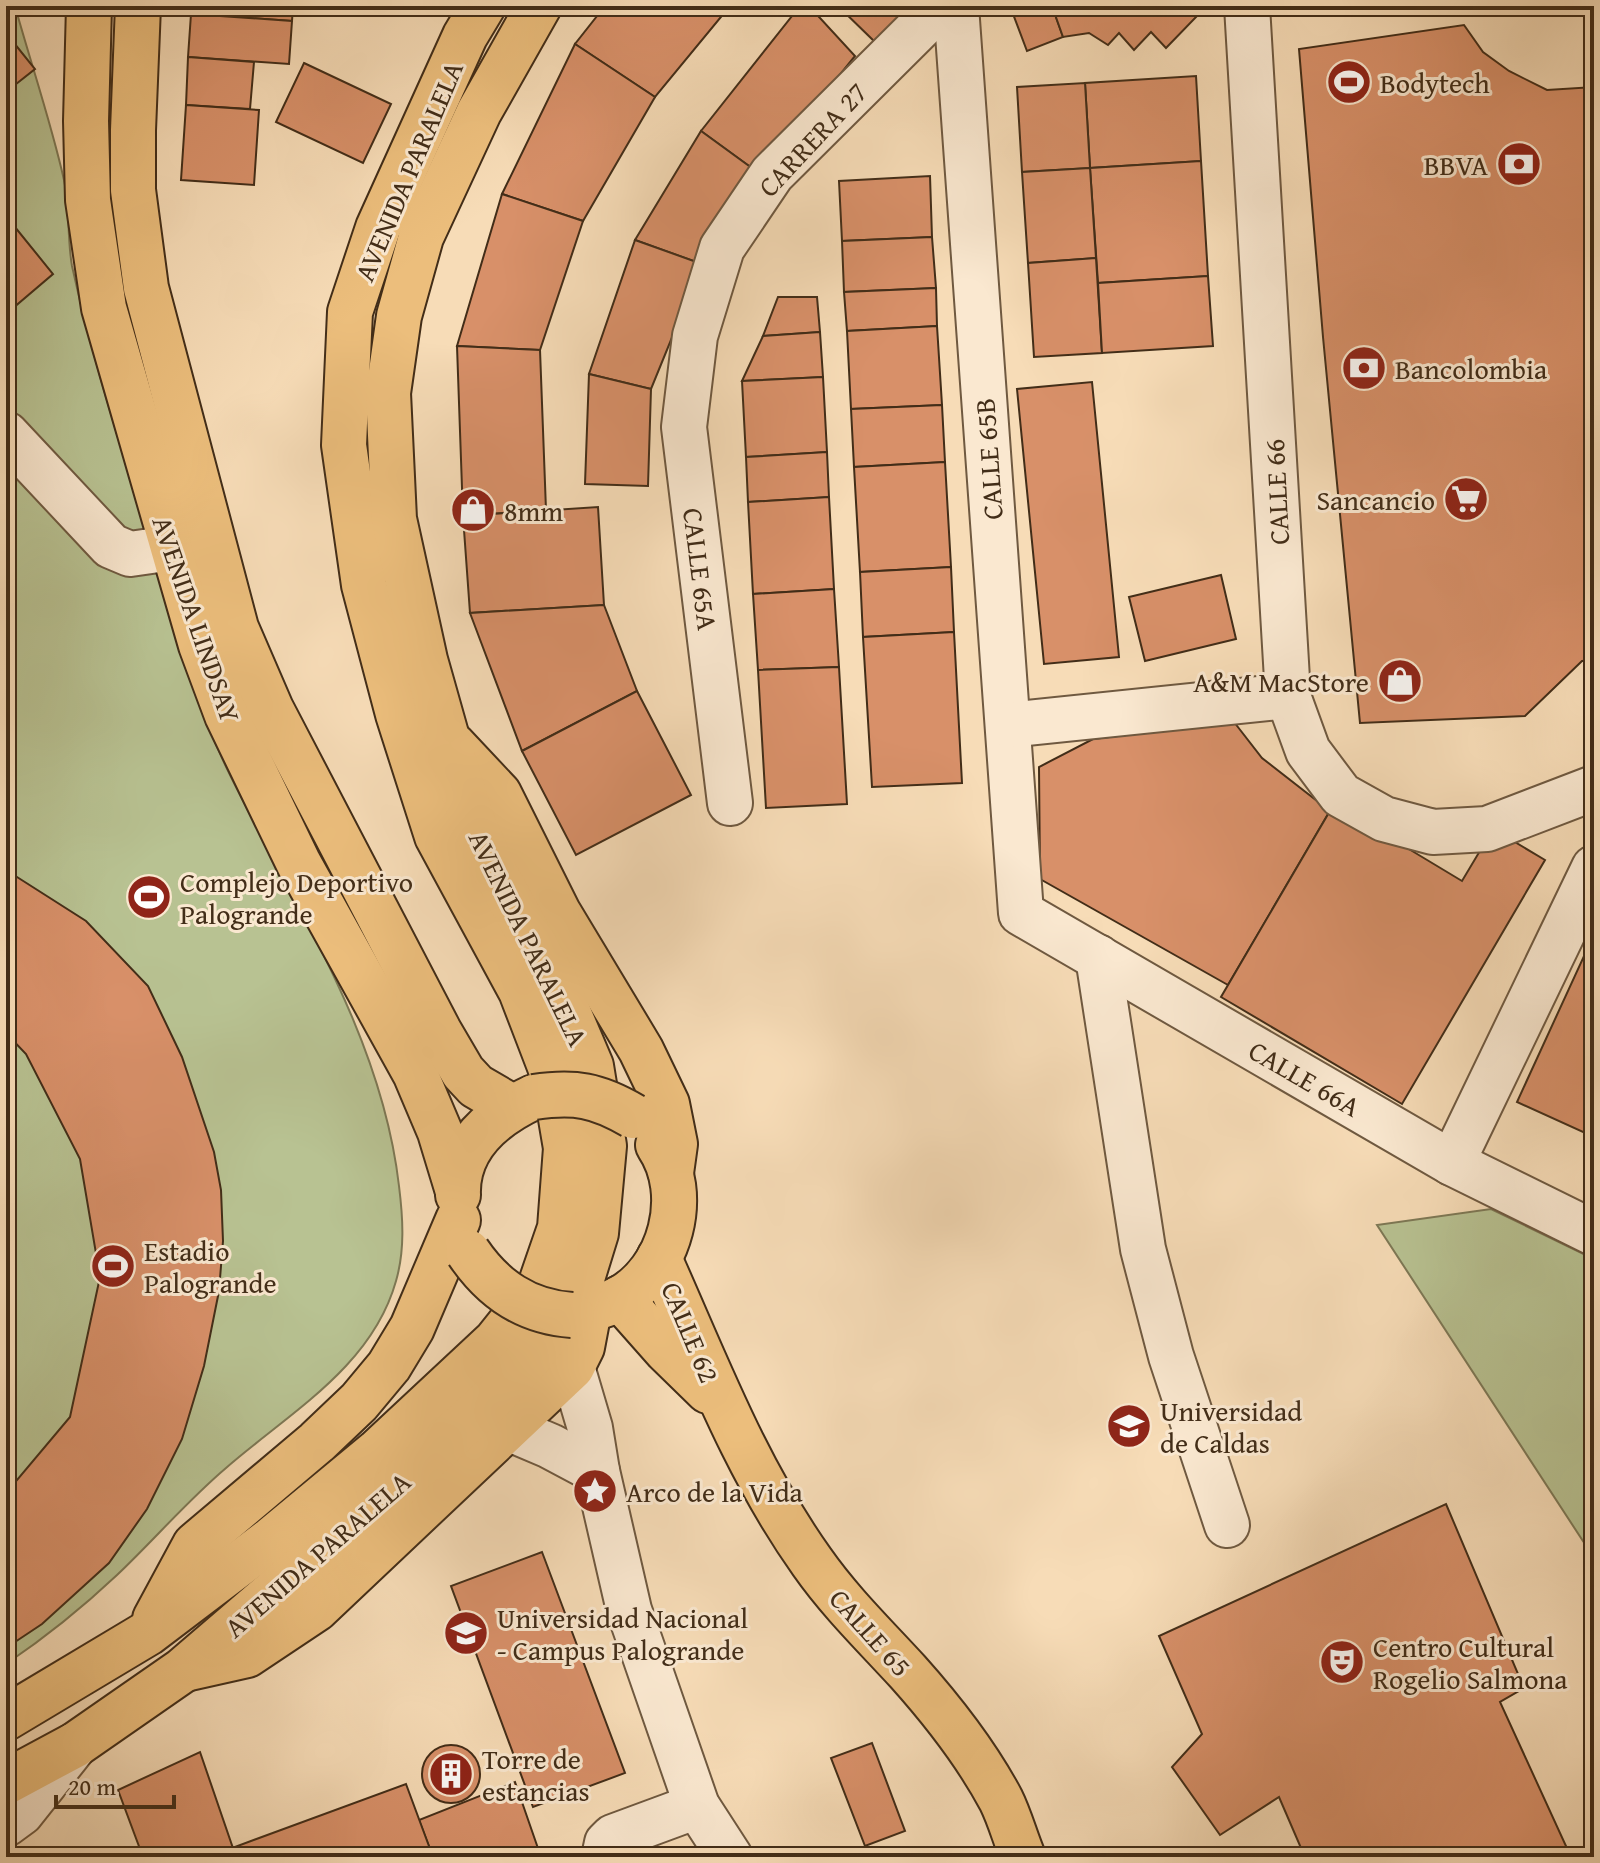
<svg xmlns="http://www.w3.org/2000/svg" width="1600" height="1863" font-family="'Gentium Book Plus',serif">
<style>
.green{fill:#b8c292;stroke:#7d7855;stroke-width:2}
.building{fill:#d89069;stroke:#422d18;stroke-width:2}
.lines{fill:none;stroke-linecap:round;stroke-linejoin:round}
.minor-casing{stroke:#6f5940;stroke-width:48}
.major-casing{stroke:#422d18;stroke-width:48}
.minor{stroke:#fae8d0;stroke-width:44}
.major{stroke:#ecbe7c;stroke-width:44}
.major-bridge-casing{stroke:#422d18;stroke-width:48;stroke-linecap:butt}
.major-bridge{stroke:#ecbe7c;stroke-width:44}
.labels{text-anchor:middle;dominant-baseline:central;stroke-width:6;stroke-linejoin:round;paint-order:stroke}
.poi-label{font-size:28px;fill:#422d18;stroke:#fae8d0;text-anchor:start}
.street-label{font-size:28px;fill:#422d18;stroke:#fae8d0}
</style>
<rect width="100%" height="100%" fill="#f7dcb7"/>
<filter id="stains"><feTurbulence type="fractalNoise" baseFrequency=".0025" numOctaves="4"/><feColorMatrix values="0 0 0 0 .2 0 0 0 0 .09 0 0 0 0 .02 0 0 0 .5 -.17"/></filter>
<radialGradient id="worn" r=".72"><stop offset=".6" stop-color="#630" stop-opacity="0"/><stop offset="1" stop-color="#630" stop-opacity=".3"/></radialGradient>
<g class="green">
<path d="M6,6H15C31,64 51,122 64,180C70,208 67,238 72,266C93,362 124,456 152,550C174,626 195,704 230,775C296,908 382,1036 399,1186C403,1218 405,1250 396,1281C372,1367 289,1413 226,1468C187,1501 154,1540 117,1575C82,1608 46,1637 6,1664Z"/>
<path d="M1491,1209L1594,1259V1558L1377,1225Z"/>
</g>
<g class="building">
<path d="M192,6H293L292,21L191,14Z"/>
<path d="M605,6H730L655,97L575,44Z"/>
<path d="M800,6H809L855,56L760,174L701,131Z"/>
<path d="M838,6H912L876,43Z"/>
<path d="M1010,6H1052L1063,37L1027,51Z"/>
<path d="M1052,6H1190L1198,15L1166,48L1151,32L1134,50L1119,33L1108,45L1089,33L1063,37Z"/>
<path d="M191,14L292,21L289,64L188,57Z"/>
<path d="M1464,25L1483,52L1509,71L1547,90L1594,87V660L1582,661L1525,716L1360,723L1323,337L1299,49Z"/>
<path d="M6,33L35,69L6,92Z"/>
<path d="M575,44L655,97L583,221L502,194Z"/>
<path d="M188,57L254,62L250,109L186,105Z"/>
<path d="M304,63L391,104L363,163L276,122Z"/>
<path d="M1196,76L1201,161L1090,168L1085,83Z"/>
<path d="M1085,83L1090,168L1022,172L1017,87Z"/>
<path d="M186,105L259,110L254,185L181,180Z"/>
<path d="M701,131L760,174L702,264L635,240Z"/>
<path d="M1201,161L1208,276L1098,283L1090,168Z"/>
<path d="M1090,168L1096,258L1028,263L1022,172Z"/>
<path d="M930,176L932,237L842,241L839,181Z"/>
<path d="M502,194L583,221L540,350L457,346Z"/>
<path d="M6,216L53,274L6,314Z"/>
<path d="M932,237L936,288L844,292L842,241Z"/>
<path d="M635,240L702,264L651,389L589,374Z"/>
<path d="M1096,258L1102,353L1034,357L1028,263Z"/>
<path d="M1208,276L1213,346L1102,353L1098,283Z"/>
<path d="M936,288L937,326L847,331L844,292Z"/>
<path d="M778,297H817L820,332L763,336Z"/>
<path d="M937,326L942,405L851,409L847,331Z"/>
<path d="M820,332L823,377L742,381L763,336Z"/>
<path d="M457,346L540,350L546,510L463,516Z"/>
<path d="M589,374L651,389L648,486L585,484Z"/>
<path d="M823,377L827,452L746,457L742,381Z"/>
<path d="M1092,382L1119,657L1044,664L1017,389Z"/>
<path d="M942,405L945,462L854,467L851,409Z"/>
<path d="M827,452L829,497L748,502L746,457Z"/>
<path d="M945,462L951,567L860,572L854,467Z"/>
<path d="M829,497L834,589L753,594L748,502Z"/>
<path d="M598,507L604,605L470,613L463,516Z"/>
<path d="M951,567L954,632L863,637L860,572Z"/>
<path d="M1221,575L1236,639L1145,661L1129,597Z"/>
<path d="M834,589L839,667L758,670L753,594Z"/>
<path d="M604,605L637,691L522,751L470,613Z"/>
<path d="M954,632L962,783L872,787L863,637Z"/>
<path d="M839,667L847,804L766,808L758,670Z"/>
<path d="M637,691L691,795L576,855L522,751Z"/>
<path d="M1234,722L1262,758L1321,804H1334L1228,985L1040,879L1039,767L1093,739Z"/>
<path d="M1334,804L1462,881L1493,829L1545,860L1402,1104L1221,997Z"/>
<path d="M6,870L86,921L148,986L182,1057L214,1152L221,1190L223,1241L219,1291L204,1366L182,1439L147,1509L109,1563L42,1624L6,1648V1493L70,1417L100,1277L80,1159L26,1054L6,1033Z"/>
<path d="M1584,956L1594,961V1137L1517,1102Z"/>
<path d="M1446,1504L1524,1688L1500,1702L1571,1857H1327L1323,1848L1304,1855L1279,1797L1220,1835L1172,1767L1202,1734L1159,1636Z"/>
<path d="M542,1552L625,1773L533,1807L451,1586Z"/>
<path d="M872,1743L905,1831L865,1846L831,1758Z"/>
<circle cx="451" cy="1774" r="29"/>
<path d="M200,1752L236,1857H143L118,1790Z"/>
<path d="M515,1782L541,1857H433L419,1820Z"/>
<path d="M406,1784L433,1857H236L232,1848Z"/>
</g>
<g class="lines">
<g class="minor-casing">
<g id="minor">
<path d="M956,6L1021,913L1452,1163L1594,1233"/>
<path d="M1247,6L1288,696L1308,751L1341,795L1384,819L1433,832L1487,829L1594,788"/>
<path d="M6,434L111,546L130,554L172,548"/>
<path d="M1008,725L1288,696"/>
<path d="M730,803L684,427L695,336L722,248L772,174L941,6"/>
<path d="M1098,957L1143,1249L1171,1356L1227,1525"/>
<path d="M1452,1163L1594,868"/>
<path d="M572,1367L590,1428L597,1471L629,1610L697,1806L730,1857"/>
<path d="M510,1429L550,1446L597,1471"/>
<path d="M6,1824L21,1813L75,1745"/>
<path d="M604,1857L607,1843L613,1837L697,1806"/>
</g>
</g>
<g class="major-casing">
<g id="major">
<path d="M89,6L86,121L88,200L104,308L201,645L227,715L299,864L415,1073L440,1132L457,1188"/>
<path d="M138,6L133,130V190L146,288L236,628L271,709L439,1031L463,1072L476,1086L512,1107"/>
<path d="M453,745L499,794L558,912L641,1050L667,1104L675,1144L671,1173"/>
<path d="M458,1195C456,1146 493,1116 534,1097"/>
<path d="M659,1258C706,1363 745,1468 812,1562C840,1602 875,1636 908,1672C942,1710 977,1755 1001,1800C1010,1818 1015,1838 1023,1857"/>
<path d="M620,1298L666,1350L708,1391"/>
<path d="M572,1315C587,1310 605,1306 619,1299C671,1271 691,1194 658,1145"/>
<path d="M155,1619L195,1545L317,1442L359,1402L389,1366L412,1328L458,1220"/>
<path d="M189,1668L247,1655L316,1609L572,1367L582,1347L589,1310"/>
<path d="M6,1718L148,1633L272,1539L377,1452L496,1341L540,1286L560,1228L566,1148L554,1077L521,991L437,836L398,714L364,585L344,445L350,312L378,228L465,36L483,6"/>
<path d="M6,1782L75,1745L183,1670L403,1481L491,1399L531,1356L576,1298L596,1233L604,1146L591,1066L555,981L496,874L472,820L447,738L425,660L394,519L388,393L399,316L421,237L479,112L539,6"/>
</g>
</g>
<use href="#minor" class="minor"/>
<use href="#major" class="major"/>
<g class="major-bridge-casing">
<g id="major-bridge">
<path d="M534,1097C575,1091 597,1095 633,1116"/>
<path d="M468,1252C493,1289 526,1312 572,1315"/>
</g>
</g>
<use href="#major-bridge" class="major-bridge"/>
</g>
<defs>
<g id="stadium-disc" transform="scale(2.3)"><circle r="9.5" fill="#8f2418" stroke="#fae8d0"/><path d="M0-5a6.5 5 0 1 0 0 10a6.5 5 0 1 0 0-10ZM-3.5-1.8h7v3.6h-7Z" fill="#fff"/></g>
<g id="bank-disc" transform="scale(2.3)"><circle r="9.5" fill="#8f2418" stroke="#fae8d0"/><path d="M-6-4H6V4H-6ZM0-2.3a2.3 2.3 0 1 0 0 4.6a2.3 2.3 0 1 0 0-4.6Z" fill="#fff"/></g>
<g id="supermarket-disc" transform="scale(2.3)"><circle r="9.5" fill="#8f2418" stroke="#fae8d0"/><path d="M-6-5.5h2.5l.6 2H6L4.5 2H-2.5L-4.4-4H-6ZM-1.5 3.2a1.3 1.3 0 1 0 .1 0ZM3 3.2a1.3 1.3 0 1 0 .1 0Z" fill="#fff"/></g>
<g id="shop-disc" transform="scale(2.3)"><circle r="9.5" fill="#8f2418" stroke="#fae8d0"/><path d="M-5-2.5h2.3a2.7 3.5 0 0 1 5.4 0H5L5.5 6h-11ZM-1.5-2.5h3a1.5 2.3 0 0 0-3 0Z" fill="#fff"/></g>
<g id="university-disc" transform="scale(2.3)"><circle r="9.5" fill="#8f2418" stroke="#fae8d0"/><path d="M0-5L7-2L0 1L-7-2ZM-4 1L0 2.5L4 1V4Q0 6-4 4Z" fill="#fff"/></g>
<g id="sight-disc" transform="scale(2.3)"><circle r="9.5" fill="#8f2418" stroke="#fae8d0"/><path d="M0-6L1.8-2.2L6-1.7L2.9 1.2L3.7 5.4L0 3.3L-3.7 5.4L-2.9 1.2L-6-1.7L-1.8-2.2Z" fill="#fff"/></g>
<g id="theatre-disc" transform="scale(2.3)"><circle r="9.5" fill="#8f2418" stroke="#fae8d0"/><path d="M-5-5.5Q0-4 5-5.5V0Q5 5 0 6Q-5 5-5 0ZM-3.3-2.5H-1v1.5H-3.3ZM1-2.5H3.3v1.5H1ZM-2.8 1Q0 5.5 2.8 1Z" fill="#fff"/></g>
<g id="building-disc" transform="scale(2.3)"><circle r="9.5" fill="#8f2418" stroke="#fae8d0"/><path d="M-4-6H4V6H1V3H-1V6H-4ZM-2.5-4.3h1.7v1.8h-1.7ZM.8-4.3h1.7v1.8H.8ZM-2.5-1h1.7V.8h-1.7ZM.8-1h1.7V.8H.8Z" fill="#fff"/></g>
</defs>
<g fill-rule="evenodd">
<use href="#stadium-disc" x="1349" y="82"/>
<use href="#bank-disc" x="1519" y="164"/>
<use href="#bank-disc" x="1364" y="368"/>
<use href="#supermarket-disc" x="1466" y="499"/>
<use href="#shop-disc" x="473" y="510"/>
<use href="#shop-disc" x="1400" y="681"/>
<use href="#stadium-disc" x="149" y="897"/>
<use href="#stadium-disc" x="113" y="1266"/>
<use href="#university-disc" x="1129" y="1426"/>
<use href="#sight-disc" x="595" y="1491"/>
<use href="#university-disc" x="466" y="1633"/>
<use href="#theatre-disc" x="1342" y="1662"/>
<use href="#building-disc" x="451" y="1774"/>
</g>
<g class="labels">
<g class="poi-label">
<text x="1380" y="82">Bodytech</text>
<text x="1488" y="164" text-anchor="end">BBVA</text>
<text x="1395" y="368">Bancolombia</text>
<text x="1435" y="499" text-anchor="end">Sancancio</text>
<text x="504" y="510">8mm</text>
<text x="1369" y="681" text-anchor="end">A&amp;M MacStore</text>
<text x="180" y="881">Complejo Deportivo<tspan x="180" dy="32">Palogrande</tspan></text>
<text x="144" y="1250">Estadio<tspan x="144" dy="32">Palogrande</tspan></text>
<text x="1160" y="1410">Universidad<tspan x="1160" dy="32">de Caldas</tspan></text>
<text x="626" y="1491">Arco de la Vida</text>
<text x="497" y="1617">Universidad Nacional<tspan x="497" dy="32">- Campus Palogrande</tspan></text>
<text x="1373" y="1646">Centro Cultural<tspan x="1373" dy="32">Rogelio Salmona</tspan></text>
<text x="482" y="1758">Torre de<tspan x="482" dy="32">estancias</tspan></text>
</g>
<g class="street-label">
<text transform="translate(812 139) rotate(-47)">CARRERA 27</text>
<text transform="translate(408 171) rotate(-67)">AVENIDA PARALELA</text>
<text transform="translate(988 459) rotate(-94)">CALLE 65B</text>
<text transform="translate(1276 492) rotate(-93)">CALLE 66</text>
<text transform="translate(701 569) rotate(83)">CALLE 65A</text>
<text transform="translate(197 619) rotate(71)">AVENIDA LINDSAY</text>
<text transform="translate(529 938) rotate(64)">AVENIDA PARALELA</text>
<text transform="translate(1305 1078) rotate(30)">CALLE 66A</text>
<text transform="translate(691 1332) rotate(67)">CALLE 62</text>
<text transform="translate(317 1554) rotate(-41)">AVENIDA PARALELA</text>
<text transform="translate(871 1632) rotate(48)">CALLE 65</text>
</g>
</g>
<rect width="1600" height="1863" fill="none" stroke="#f7dcb7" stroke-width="32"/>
<rect x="8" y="8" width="1584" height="1847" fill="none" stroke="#422d18" stroke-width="4"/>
<rect x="16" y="16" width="1568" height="1831" fill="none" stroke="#422d18" stroke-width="2"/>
<path d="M56 1795v12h118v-12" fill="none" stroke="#422d18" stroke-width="4"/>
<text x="68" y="1795" font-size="24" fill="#422d18" stroke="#fae8d0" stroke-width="6" paint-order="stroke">20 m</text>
<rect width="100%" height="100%" filter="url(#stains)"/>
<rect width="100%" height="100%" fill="url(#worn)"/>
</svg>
